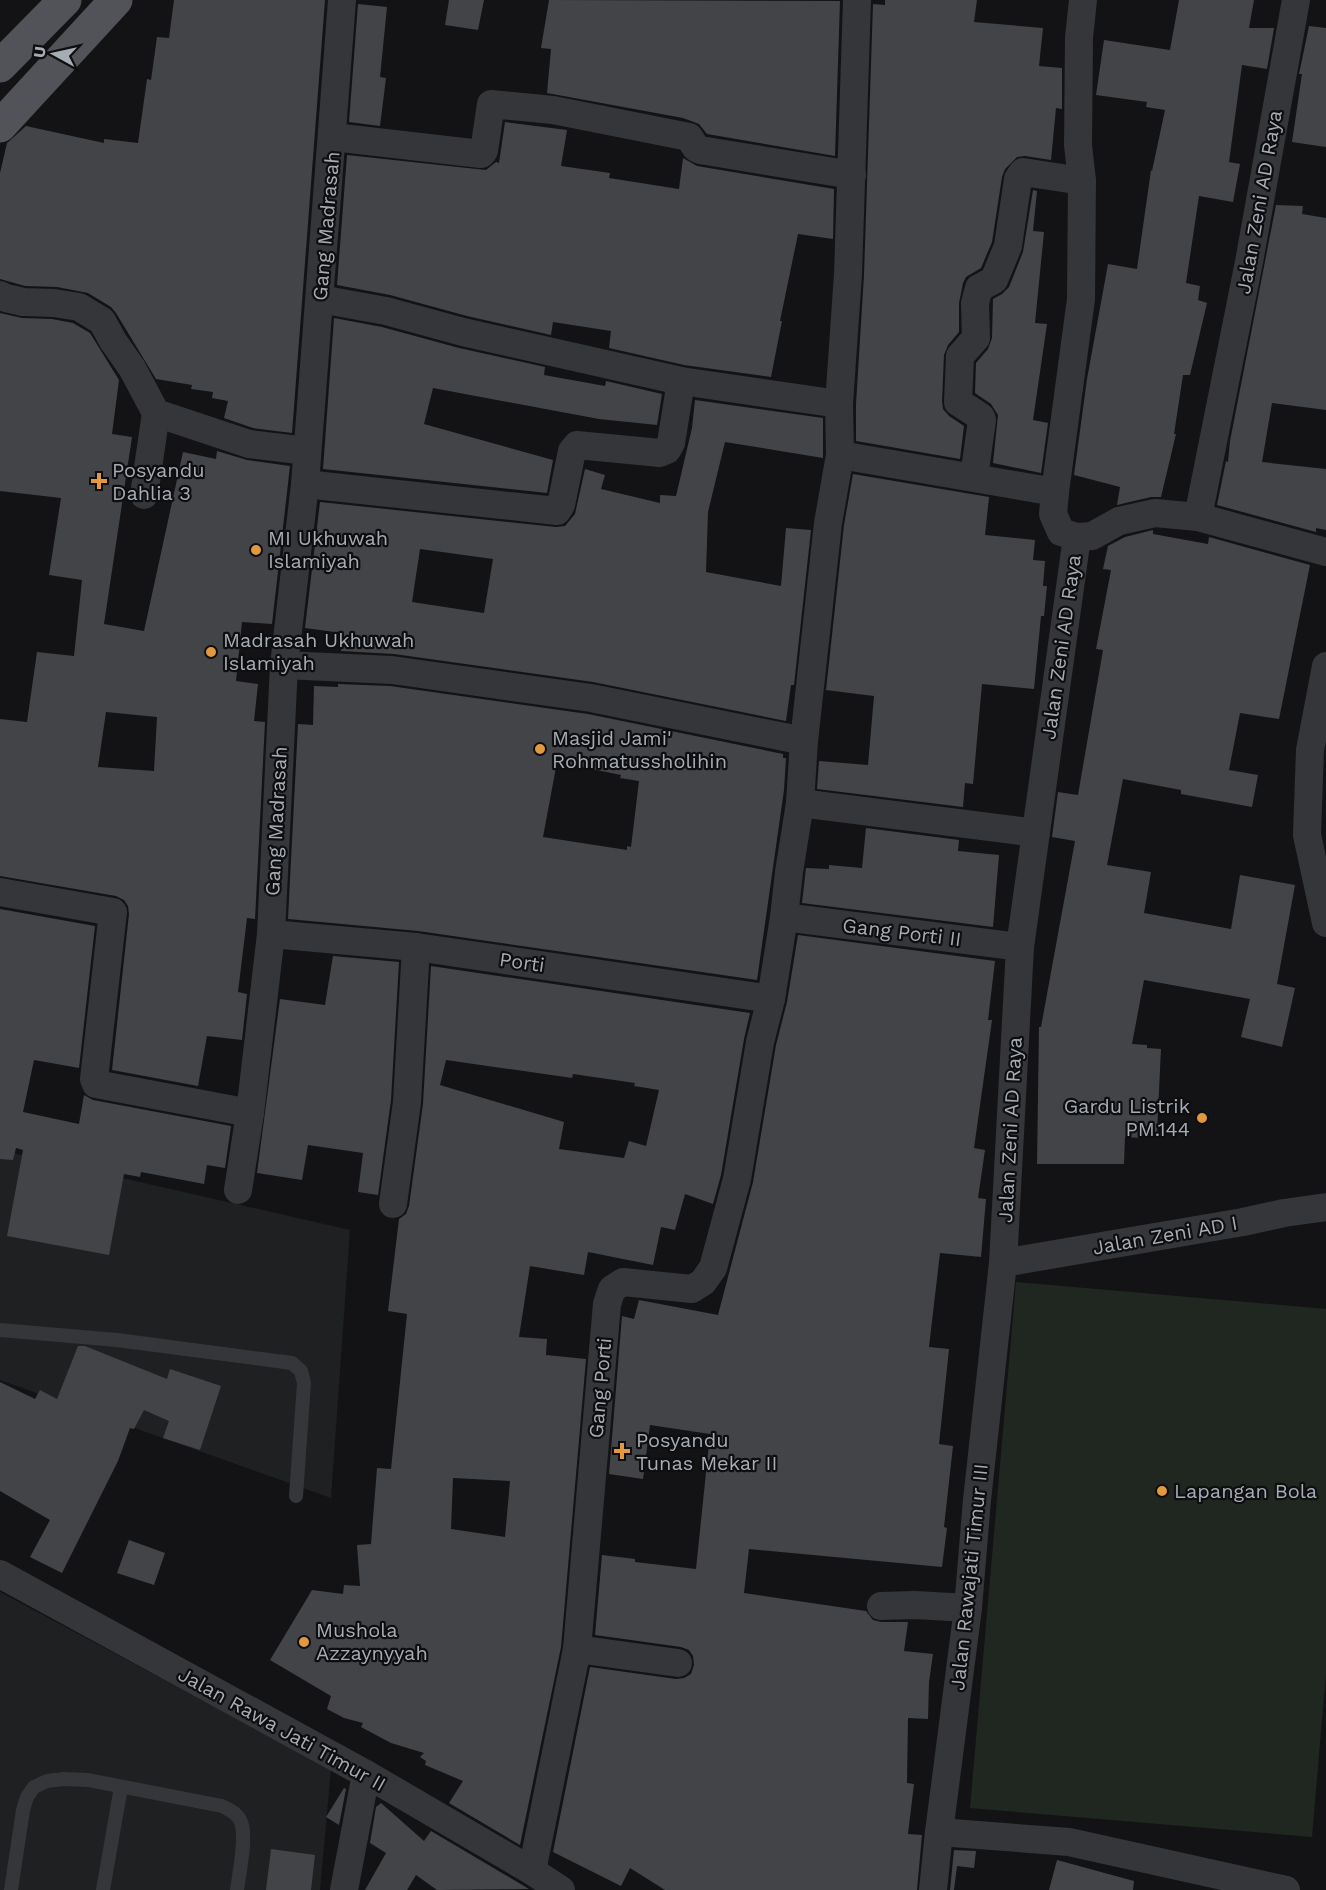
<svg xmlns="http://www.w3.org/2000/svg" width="1326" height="1890" font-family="'Work Sans',sans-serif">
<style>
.built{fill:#1f2022}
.green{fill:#202720}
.building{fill:#424448;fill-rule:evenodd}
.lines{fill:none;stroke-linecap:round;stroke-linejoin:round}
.service{stroke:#353639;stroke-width:14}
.minor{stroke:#353639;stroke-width:28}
.primary{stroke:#515358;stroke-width:33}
.poi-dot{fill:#e2983e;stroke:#0e0e10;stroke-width:2}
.labels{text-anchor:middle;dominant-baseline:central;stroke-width:4.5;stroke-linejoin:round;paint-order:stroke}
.street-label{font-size:20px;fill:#a6acb4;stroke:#0e0e10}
.poi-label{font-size:20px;fill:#a6acb4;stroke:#0e0e10;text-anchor:start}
</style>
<rect width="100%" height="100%" fill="#131315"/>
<g class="built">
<path d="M0,1147L17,1154L350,1230L331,1498L0,1380Z"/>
<path d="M0,1592L331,1769L320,1890H0Z"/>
</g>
<path class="green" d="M1016,1282L1326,1309V1673L1312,1837L970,1808Z"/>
<g class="building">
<path d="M174,0H325L292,433L253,428L224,418L228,401L212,398L213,392L191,389L192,385L156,379L116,313L111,307L88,293L57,287L25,286L0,279V173L7,143L26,126L104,143V139L138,143L147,79L151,80L157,37L169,38Z"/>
<path d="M449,0H484L478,30L445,25Z"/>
<path d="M549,0L840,1L835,156L707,134L699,124L683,118L547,93L551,49L541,48Z"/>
<path d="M885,0H977L974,22L1043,28L1039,66L1062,68V109L1056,108L1051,160L1025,156L1017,157L1005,169L1002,177L992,242L981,268L966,277L963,283L959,303V332L948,345L944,355L942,401L943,409L949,416L964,426L960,459L856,441V404L864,275L873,4L885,5Z"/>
<path d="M1179,0H1254L1249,28H1274L1267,69L1242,65L1229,162L1240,164L1233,202L1199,196L1186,283L1200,286L1198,300L1207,303L1190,375H1183L1174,434H1176L1161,497H1151L1117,505L1120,487L1074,475L1087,379L1108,264L1137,269L1151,170L1152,171L1165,110L1146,107L1147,102L1096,95L1104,40L1170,50Z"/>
<path d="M358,4L387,7L380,77L386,78L380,126L349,122Z"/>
<path d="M1309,26L1326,28V147L1292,142L1302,74H1299Z"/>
<path d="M505,122L567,130L561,166L610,173L609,178L679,189L683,158L697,166L834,189L833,239L798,234L780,321H782L771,377L684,365L609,348L611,331L553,322L551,335L467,316L390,295L337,285L347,155L486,170L496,162L499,163Z"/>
<path d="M1033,190L1037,191L1033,231L1044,232L1035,323L1047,324L1033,420L1048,423L1041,473L993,463L998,415L991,404L975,393L976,363L988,349L992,338L993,299L1002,294L1009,287L1023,252Z"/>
<path d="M1276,205L1303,206L1302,214L1326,218V410L1272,403L1262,462L1326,469V530L1316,528V532L1217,505L1226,461L1228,462L1230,441Z"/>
<path d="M0,313L22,318L52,319L73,323L90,333L119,380L112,434L132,437L104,624L144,631L183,452L216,459L217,451L247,460L290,466L272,624L242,622L236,681L258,684L254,721L265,722L255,919L247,918L238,992L247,994L242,1040L207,1036L198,1086L112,1070L129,914L128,906L124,900L116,896L0,876V719L27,722L37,652L74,656L82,580L49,575L61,498L0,491ZM106,712L157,717L154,771L98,767Z"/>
<path d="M334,318L382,327L459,348L545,367L544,375L605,386L606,381L662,394L657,425L599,419L433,388L424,424L553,460L547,493L323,469Z"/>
<path d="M695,400L823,418V458L725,442L708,512L706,572L781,586L786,528L811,530L794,685H791L786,721L593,682L394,654L341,651L342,633L305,628L320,502L556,527L565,526L575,514L585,469L605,475L601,489L660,503V495L676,496L692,428ZM420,549L493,559L484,613L412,602Z"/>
<path d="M853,474L989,497L985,535L1035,540L1033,560L1045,561L1043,586H1047L1044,616H1041L1034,689L982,684L973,784L965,783L963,807L817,789L819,761L868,765L874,696L826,690L844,525Z"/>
<path d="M1153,530V534L1208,544L1209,537L1310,565L1279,719L1240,713L1229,770L1258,775L1252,807L1181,794V790L1123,779L1107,865L1151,872L1144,913L1231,929L1240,875L1295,885L1277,984L1295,988L1282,1047L1241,1037L1250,999L1144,980L1132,1044L1147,1045V1048L1161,1049L1157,1132L1143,1133L1142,1138L1125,1137L1124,1164H1037L1039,1027H1041L1075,841L1052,837L1058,792L1078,795L1103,650L1096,649L1111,570L1103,569L1108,546L1125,537Z"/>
<path d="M338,684L390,686L588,714L783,754V758H786L784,790L757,980L418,931L288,919L298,724L313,725L314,686L338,687ZM557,762L621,775L620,778L639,781L631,847L627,846V850L543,837Z"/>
<path d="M866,828L959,840L958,851L999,855L993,927L802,903L806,868L829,869V865L862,868Z"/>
<path d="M0,909L95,926L79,1068L34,1060L23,1112L79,1124L84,1095L93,1100L231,1126L225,1168L207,1165L204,1184L141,1172L140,1177L124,1174L109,1255L7,1236L23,1150L16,1148L13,1160L0,1159Z"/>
<path d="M798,935L995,961L988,1020H992L974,1148L985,1150L978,1198L986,1199L981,1257L940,1253L929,1347L949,1349L939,1444L953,1446L944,1527L947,1528L942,1567L749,1549L744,1593L866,1611L873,1620L881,1622H908L904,1651L933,1654L929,1682L928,1719L908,1718L907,1783L914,1784L908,1834L922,1835L917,1890H665L630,1868L621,1886L553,1852L590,1667L676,1679L684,1678L691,1674L694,1665L693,1656L689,1650L681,1647L595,1635L602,1555L635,1559V1562L696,1569L710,1434L650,1425L643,1479L609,1474L622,1316L634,1319L639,1300L718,1315L753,1182L776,1045L787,1002Z"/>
<path d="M333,956L399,962L391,1100L378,1195L358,1192L363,1153L308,1145L302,1180L257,1173L280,999L325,1005Z"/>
<path d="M431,966L750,1013L744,1039L721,1175L713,1204L685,1194L675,1230L661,1227L653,1265L588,1252L584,1275L530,1266L519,1337L547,1339L546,1355L586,1359L561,1647L520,1845L449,1803L463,1781L425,1765L426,1761L420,1757L424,1753L391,1743L361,1727L363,1723L344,1718L327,1709L331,1696L270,1660L312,1590L343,1594L344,1585L360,1586L357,1545L371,1544L377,1468L391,1469L407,1314L388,1311L399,1219L406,1214L409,1206L423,1104ZM446,1060L572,1078L573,1074L635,1083L634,1086L659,1090L646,1146L629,1141L624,1158L559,1149L564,1122L440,1085ZM453,1478L510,1481L505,1537L451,1529Z"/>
<path d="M78,1346H85L167,1379L170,1369L221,1386L200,1450L163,1438L169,1421L144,1410L134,1429L130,1428L118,1461L62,1573L30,1557L50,1520L0,1491V1382L35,1399L40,1390L57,1399Z"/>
<path d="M129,1540L165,1553L154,1585L117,1573Z"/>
<path d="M344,1788L346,1789L339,1825L326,1817Z"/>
<path d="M381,1803L424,1841L431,1831L529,1889L437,1890L416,1875L407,1890H365L386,1853L370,1843L376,1807Z"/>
<path d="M271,1849L315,1855L311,1890H266Z"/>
<path d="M954,1850L976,1851L974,1868L957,1866L954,1890H950Z"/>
<path d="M1057,1860L1134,1881L1133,1890H1049Z"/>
</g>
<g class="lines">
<g class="service">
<path d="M0,1330L117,1340L292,1363L301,1371L304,1383L296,1496"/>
<path d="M11,1890L23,1810L27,1797L34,1787L47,1781L64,1779L88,1780L222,1806C229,1810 236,1812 240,1820C248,1834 239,1873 237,1890"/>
<path d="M103,1890L121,1787"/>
</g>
<g class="minor">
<path d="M333,137L481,154L484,151L491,104L553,110L689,137L696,148L700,150L852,175"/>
<path d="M0,295L6,298L23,302L54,303L79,307L102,321L113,341L132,368L156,413L249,444L307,451"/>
<path d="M320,299L386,311L463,332L681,381L839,404"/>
<path d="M840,455L1055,492"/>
<path d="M974,477L982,420L981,417L958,402L960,356L976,338L975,303L979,288L994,280L1008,246L1018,179L1023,172L1082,181"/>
<path d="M305,484L557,511L561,505L572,451L577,445L660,453L667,450L671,443L681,381"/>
<path d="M144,495L156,413"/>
<path d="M1198,517L1249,262L1296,0"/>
<path d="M1077,537L1061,532L1053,514L1055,492L1081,299L1082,181L1078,145L1079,38L1083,0"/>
<path d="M284,665L392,670L591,698L804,741"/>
<path d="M1326,666L1310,750L1307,835L1326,923"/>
<path d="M800,803L1036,833"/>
<path d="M0,892L113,912L94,1079L96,1084L250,1113"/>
<path d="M784,917L1020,947"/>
<path d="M271,934L416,947L771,999"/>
<path d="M238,1190L250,1113L271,934L284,665L305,484L342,0"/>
<path d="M393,1204L407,1102L416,947"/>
<path d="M1003,1263L1243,1222L1284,1213L1326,1207"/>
<path d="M0,1574L366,1774L532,1871L561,1890"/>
<path d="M881,1606L915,1605L968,1608"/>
<path d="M577,1649L678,1663"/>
<path d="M939,1832L1069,1842L1286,1890"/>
<path d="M532,1871L577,1649L607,1304L612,1289L623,1282L692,1289L703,1282L713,1268L737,1179L760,1042L771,999L784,917L789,872L800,803L804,741L828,523L840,455L839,404L848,274L857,0"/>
<path d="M344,1890L366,1774"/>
<path d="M933,1890L939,1832L968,1608L977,1500L1003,1263L1020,947L1077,537L1092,536L1119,521L1155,513L1198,517L1326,552"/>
</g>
<g class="primary">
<path d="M0,66L65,0"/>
<path d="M0,126L116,0"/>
</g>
</g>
<g class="poi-dot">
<path d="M96 472h6v6h6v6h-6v6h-6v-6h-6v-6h6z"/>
<circle cx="256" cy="550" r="6"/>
<circle cx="211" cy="652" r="6"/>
<circle cx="540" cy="749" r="6"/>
<circle cx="1202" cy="1118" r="6"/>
<path d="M619 1442h6v6h6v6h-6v6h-6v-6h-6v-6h6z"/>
<circle cx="1162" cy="1491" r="6"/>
<circle cx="304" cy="1642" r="6"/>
</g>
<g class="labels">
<g class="street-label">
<text transform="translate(1259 202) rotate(-80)">Jalan Zeni AD Raya</text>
<text transform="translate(326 226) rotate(-85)">Gang Madrasah</text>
<text transform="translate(1061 647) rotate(-82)">Jalan Zeni AD Raya</text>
<text transform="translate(276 821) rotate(-87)">Gang Madrasah</text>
<text transform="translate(902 932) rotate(7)">Gang Porti II</text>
<text transform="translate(522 962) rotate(8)">Porti</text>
<text transform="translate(1010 1130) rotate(-87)">Jalan Zeni AD Raya</text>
<text transform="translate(1165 1235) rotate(-10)">Jalan Zeni AD I</text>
<text transform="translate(600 1388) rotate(-85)">Gang Porti</text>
<text transform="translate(969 1577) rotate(-84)">Jalan Rawajati Timur III</text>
<text transform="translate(282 1729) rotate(29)">Jalan Rawa Jati Timur II</text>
</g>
<g class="poi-label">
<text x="112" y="470">Posyandu<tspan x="112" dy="23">Dahlia 3</tspan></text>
<text x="268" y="538">MI Ukhuwah<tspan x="268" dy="23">Islamiyah</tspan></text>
<text x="223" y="640">Madrasah Ukhuwah<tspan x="223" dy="23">Islamiyah</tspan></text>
<text x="552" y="738">Masjid Jami'<tspan x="552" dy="23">Rohmatussholihin</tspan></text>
<text x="1190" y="1106" text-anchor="end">Gardu Listrik<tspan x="1190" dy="23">PM.144</tspan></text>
<text x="636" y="1440">Posyandu<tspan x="636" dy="23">Tunas Mekar II</tspan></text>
<text x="1174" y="1491">Lapangan Bola</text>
<text x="316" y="1630">Mushola<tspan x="316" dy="23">Azzaynyyah</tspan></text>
</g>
</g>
<g transform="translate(54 54) rotate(278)" stroke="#0e0e10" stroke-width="4.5" paint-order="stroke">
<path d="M0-4.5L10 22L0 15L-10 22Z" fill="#a6acb4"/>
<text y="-9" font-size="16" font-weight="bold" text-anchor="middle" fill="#a6acb4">U</text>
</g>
</svg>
